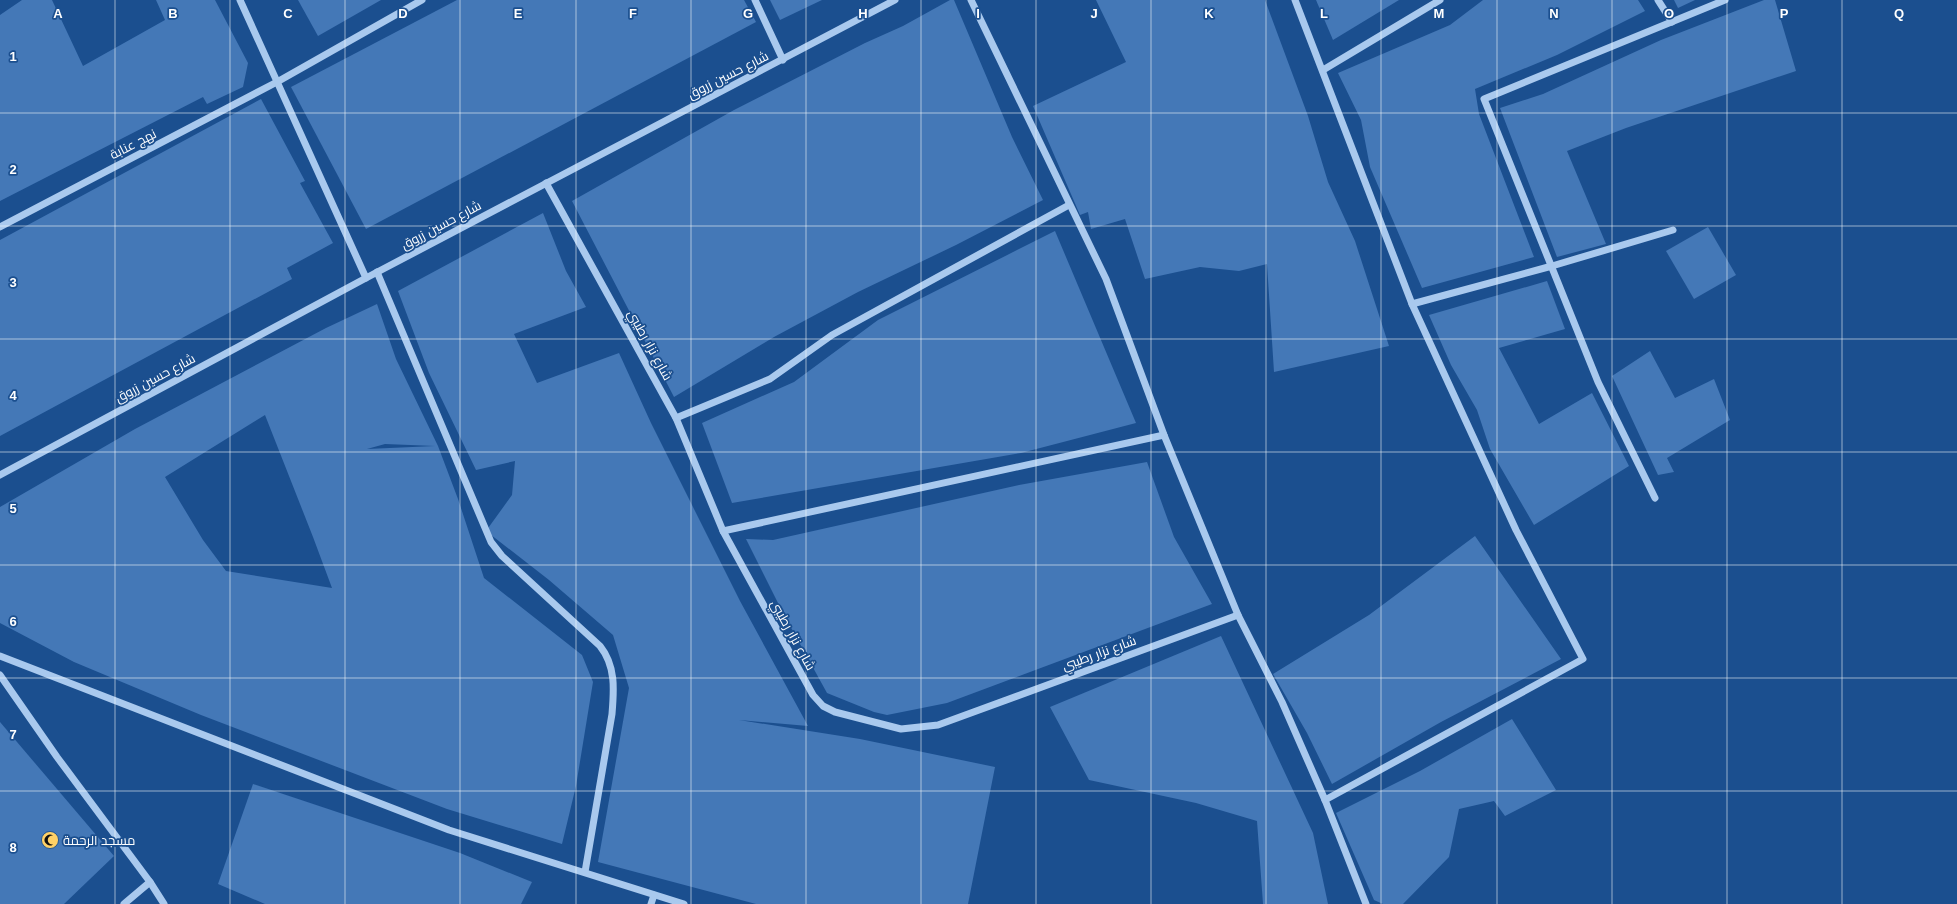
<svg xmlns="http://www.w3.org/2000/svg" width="1957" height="904" font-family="Arial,Cairo,sans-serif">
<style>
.building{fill:#4478b7;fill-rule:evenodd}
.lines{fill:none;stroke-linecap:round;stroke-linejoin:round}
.minor{stroke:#a9c9ee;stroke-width:7}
.grid{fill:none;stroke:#fff;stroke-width:1;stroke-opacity:0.55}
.labels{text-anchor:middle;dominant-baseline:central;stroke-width:3.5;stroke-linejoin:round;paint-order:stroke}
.street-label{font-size:13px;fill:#fff;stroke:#1b4f8f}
.poi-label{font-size:13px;fill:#fff;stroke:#1b4f8f;text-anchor:start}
.grid-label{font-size:13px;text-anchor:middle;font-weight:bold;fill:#fff;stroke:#1b4f8f;stroke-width:3.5;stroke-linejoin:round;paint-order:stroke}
</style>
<rect width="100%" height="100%" fill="#1b4f8f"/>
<g class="building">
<path d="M22,0H52L83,66L165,20L156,0H215L248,63L243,87L207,104L203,97L0,201V15Z"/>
<path d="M298,0H381L318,36Z"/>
<path d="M457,0H744L756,22L366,229L291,87Z"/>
<path d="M770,0H822L780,20Z"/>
<path d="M950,0H954L1012,137L1043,200L956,245L858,292L774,337L674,397L572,201L734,110L865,43L903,26Z"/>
<path d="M1096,0H1265L1308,116L1328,182L1355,241L1389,346L1274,372L1267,264L1239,271L1200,267L1145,279L1125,219L1091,229L1088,212L1080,215L1033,106L1126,62Z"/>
<path d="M1316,0H1399L1333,40Z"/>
<path d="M1483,0H1638L1645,11L1557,55L1475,89L1479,114L1534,257L1422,288L1370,167L1361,120L1338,73L1450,25Z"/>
<path d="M1674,0H1695L1678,8Z"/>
<path d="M1764,0H1775L1796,71L1626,128L1567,151L1606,244L1557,257L1500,108L1543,94L1661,40Z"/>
<path d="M261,99L305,181L300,183L333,243L287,268L292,279L0,436V240Z"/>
<path d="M543,213L566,271L586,307L514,334L537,383L619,353L651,423L740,601L808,726L739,720L860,739L995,767L968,904H756L598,862L629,688L613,635L549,580L486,531L512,495L515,461L476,470L429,373L398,291Z"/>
<path d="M1708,227L1736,275L1694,299L1666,251Z"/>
<path d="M1055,231L1136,423L1021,453L732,503L702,423L794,382L878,320Z"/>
<path d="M1547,281L1565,329L1499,348L1539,424L1592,393L1629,466L1534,525L1490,449L1477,410L1451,365L1429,315Z"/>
<path d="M377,304L396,359L438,446L458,499L484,578L582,655L593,682L576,786L562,844L447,809L201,715L74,662L0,623V507L135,429L326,328ZM265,415L313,537L332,588L226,571L203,540L165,477ZM385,444L435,446L367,449Z"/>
<path d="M1650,351L1675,398L1714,379L1730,420L1667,458L1674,472L1658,475L1612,376Z"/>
<path d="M1147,462L1174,537L1212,604L947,703L887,715L874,712L827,693L783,613L746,539L773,540L1019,485Z"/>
<path d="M1475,536L1561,659L1441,722L1332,784L1307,733L1273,674L1369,615Z"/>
<path d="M1221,636L1313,833L1328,904H1263L1257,821L1196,803L1089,780L1050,707Z"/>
<path d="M1512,719L1556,790L1505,816L1494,801L1459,809L1449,857L1403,904H1383L1374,900L1336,813L1420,771Z"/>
<path d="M0,722L114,856L64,904H0Z"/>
<path d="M253,784L460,853L532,882L521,904H265L218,884Z"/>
</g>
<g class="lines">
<g class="minor">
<path d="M240,0L366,278"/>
<path d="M755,0L783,60"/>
<path d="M971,0L1106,279L1164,435L1238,615L1282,702L1325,800L1366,904"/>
<path d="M1295,0L1412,304L1516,530L1583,659L1325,800"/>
<path d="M1658,0L1672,22"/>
<path d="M1323,70L1440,0"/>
<path d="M546,183L676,418L723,531L813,695L823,706L835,712L901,729L938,725L1238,615"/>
<path d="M0,227L277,82L422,0"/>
<path d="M377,272L491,542L502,556L600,646C616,666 614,690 612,714L585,872"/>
<path d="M1412,304L1552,266L1673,230"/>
<path d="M676,418L770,379L832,335L1069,205"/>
<path d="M0,475L366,278L895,0"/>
<path d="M1655,498L1598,382L1484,99L1725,0"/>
<path d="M723,531L1164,435"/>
<path d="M0,656L449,830L684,904"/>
<path d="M0,675L57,757L150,882L164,904"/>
<path d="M124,904L150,882"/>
<path d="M651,904L654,895"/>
</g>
</g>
<path class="grid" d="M115,0V904M230,0V904M345,0V904M460,0V904M576,0V904M691,0V904M806,0V904M921,0V904M1036,0V904M1151,0V904M1266,0V904M1381,0V904M1497,0V904M1612,0V904M1727,0V904M1842,0V904M0,113H1957M0,226H1957M0,339H1957M0,452H1957M0,565H1957M0,678H1957M0,791H1957"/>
<defs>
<g id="mosque-disc" transform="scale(0.9)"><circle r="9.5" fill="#ffd166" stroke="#1b4f8f"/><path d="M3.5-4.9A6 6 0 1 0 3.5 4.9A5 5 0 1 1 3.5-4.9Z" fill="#111"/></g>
</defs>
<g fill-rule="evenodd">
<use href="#mosque-disc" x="50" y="840"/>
</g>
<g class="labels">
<g class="street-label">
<text transform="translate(728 75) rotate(-27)">شارع حسين زروق</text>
<text transform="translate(133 144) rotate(-27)">نهج عنابة</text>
<text transform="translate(441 225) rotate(-28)">شارع حسين زروق</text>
<text transform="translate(650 345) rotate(61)">شارع نزار رطيبي</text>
<text transform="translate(155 378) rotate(-28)">شارع حسين زروق</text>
<text transform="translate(793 635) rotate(61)">شارع نزار رطيبي</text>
<text transform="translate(1099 653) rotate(-20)">شارع نزار رطيبي</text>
</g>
<g class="poi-label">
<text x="63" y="840">مسجد الرحمة</text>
</g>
</g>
<g class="grid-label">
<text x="58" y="18">A</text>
<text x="173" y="18">B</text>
<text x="288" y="18">C</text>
<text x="403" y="18">D</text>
<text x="518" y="18">E</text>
<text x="633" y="18">F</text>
<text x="748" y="18">G</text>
<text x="863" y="18">H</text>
<text x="978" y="18">I</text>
<text x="1094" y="18">J</text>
<text x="1209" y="18">K</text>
<text x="1324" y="18">L</text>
<text x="1439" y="18">M</text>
<text x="1554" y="18">N</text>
<text x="1669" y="18">O</text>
<text x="1784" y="18">P</text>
<text x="1899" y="18">Q</text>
<text x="13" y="61">1</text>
<text x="13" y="174">2</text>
<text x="13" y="287">3</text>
<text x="13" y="400">4</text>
<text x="13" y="513">5</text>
<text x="13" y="626">6</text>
<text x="13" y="739">7</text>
<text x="13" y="852">8</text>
</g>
</svg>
